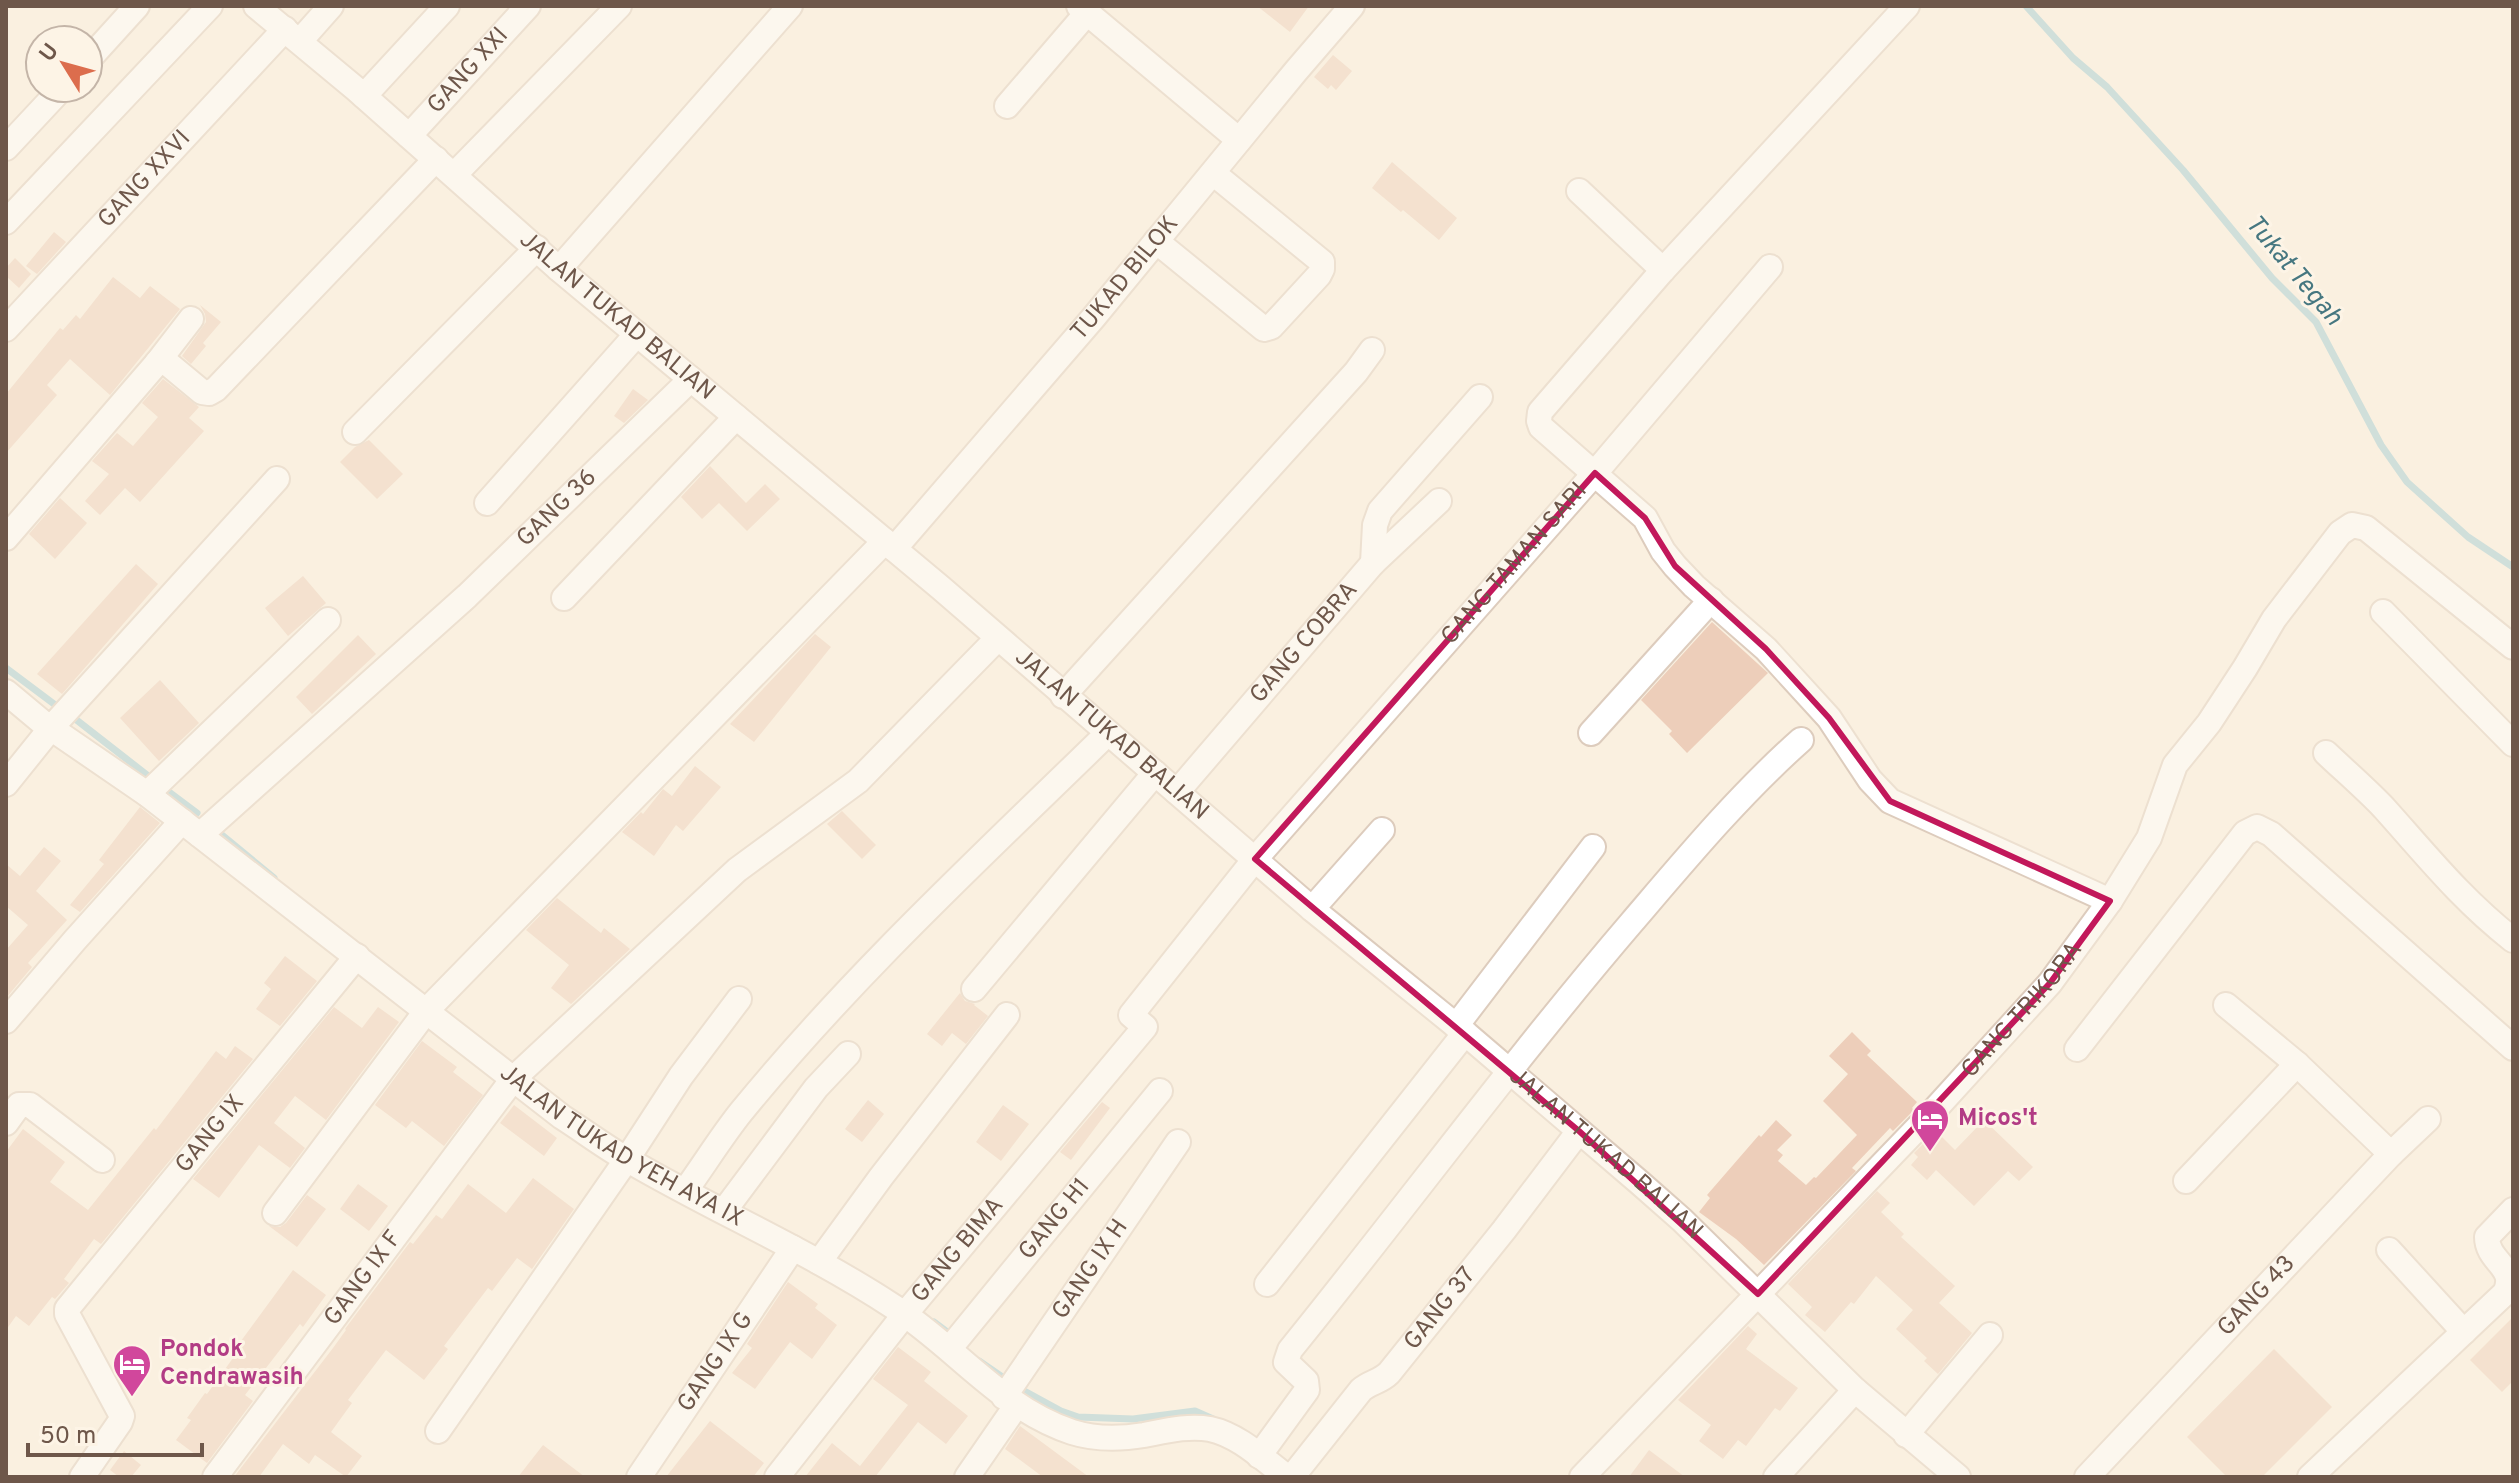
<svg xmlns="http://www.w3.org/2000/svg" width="2519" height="1483" font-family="Overpass,sans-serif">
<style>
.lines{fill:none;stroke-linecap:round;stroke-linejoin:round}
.stream{stroke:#9ecad2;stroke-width:7}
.building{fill:#edceba}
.minor-casing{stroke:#ddccbd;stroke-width:28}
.minor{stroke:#fff;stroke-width:24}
.marked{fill:none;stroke:#c2185b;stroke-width:6;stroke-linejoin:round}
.labels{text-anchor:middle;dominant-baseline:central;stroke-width:6;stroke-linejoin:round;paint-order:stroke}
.street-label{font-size:24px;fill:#6e574a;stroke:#fdf4e6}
.hotel-label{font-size:24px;font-weight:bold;fill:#b23c85;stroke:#fdf4e6;text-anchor:start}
.water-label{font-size:26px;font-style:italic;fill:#467780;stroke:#fdf4e6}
</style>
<rect width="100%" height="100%" fill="#faf0e0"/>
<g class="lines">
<g class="stream">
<path d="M2026,6L2073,58L2107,87L2183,170L2272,278L2316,322L2381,445L2407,482L2468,537L2513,567"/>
<path d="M6,668L58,707"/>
<path d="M74,718L147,775"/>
<path d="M169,792L197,813"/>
<path d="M217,831L274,878"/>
<path d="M934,1322L946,1331"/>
<path d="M979,1361L1008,1381"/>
<path d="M1017,1387L1061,1411L1078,1417L1133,1419L1195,1411L1213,1419"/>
</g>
</g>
<g class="building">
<path d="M1257,6H1309L1290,32Z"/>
<path d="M1333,55L1352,71L1336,90L1331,85L1328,89L1314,77Z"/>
<path d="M1392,162L1457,218L1439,240L1403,210L1401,212L1372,188Z"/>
<path d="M54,232L66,242L37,274L26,266Z"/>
<path d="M15,258L31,274L19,288L6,276V268Z"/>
<path d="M113,277L140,298L150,286L180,309L110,395L70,359L47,385L57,395L6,453V394L60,328L63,330L76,315L80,319Z"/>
<path d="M200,305L221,322L203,343L206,346L191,364L182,356L206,322L205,314Z"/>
<path d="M163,379L199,407L189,418L204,431L140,502L125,488L100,515L85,501L109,474L92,461L117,433L133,446L158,417L142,403Z"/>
<path d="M633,389L648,400L624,423L614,416Z"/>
<path d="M369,440L403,474L377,499L340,462L355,447Z"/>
<path d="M710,466L746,503L765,484L780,499L747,531L719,503L702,519L681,497Z"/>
<path d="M60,498L87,523L55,559L29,534Z"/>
<path d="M136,564L158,584L62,694L37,674Z"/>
<path d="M303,576L326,603L288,636L265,608Z"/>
<path d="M1712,622L1768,673L1687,753L1669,734L1672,731L1641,700Z"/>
<path d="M815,634L831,647L754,742L730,724Z"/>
<path d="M358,635L376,654L312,714L296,697Z"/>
<path d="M160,680L199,723L159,761L120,718Z"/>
<path d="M695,766L721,787L683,831L676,825L654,856L622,832L641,812L643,814L663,789L672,796Z"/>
<path d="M140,807L160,823L80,912L70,905L104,864L99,860Z"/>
<path d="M842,811L876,845L862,859L827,824Z"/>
<path d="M44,847L61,861L36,891L67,920L28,963L32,967L6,998V950L28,925L6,906V864L20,876Z"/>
<path d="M557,898L601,933L604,928L630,949L571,1004L551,988L569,965L526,930Z"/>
<path d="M285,956L317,981L280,1026L256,1009L271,989L264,983Z"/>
<path d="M960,993L965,1001L975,1004L974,1005L988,1016L966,1044L952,1033L942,1046L927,1034Z"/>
<path d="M334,1007L362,1028L378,1007L399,1022L326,1120L295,1096L274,1123L305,1148L290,1168L259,1145L219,1198L193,1179Z"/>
<path d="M1852,1032L1871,1051L1867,1055L1917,1102L1912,1108L1914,1110L1893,1131L1890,1128L1852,1168L1856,1171L1764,1265L1736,1239L1699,1212L1710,1198L1707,1195L1759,1135L1761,1137L1776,1120L1792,1135L1777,1150L1783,1155L1778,1161L1806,1185L1814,1177L1816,1178L1857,1135L1823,1101L1848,1074L1829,1056Z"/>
<path d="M422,1041L457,1067L453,1072L483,1095L444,1146L412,1121L406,1128L375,1105Z"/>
<path d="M235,1046L253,1059L101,1244L94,1239L64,1279L69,1283L55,1299L52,1297L29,1326L16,1316L6,1330V1152L23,1129L65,1162L50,1182L88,1210L154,1128L156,1130L216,1051L226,1059Z"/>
<path d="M868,1100L884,1114L862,1142L845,1129Z"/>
<path d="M1102,1102L1110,1108L1071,1160L1060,1152Z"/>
<path d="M514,1105L557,1138L544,1156L500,1123Z"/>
<path d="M1003,1105L1029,1124L1001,1161L976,1142Z"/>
<path d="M1984,1120L2033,1167L2019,1181L2008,1171L1974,1206L1936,1170L1927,1180L1911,1165L1918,1157L1914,1153L1936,1131L1955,1150Z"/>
<path d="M533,1178L574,1209L532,1269L517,1258L492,1291L488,1288L444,1346L448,1349L424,1380L386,1350L348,1400L352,1403L331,1432L362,1456L346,1477L315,1455L309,1464L283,1444L259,1477H234L333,1348L346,1330L345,1329L410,1242L413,1244L436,1215L442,1219L468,1184L506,1213Z"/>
<path d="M358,1184L388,1206L369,1231L340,1209Z"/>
<path d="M1877,1191L1890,1203L1881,1212L1904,1234L1901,1237L1955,1286L1939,1303L1972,1333L1938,1374L1924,1361L1927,1358L1896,1329L1913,1310L1876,1276L1854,1304L1851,1302L1825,1332L1805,1315L1812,1307L1788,1284Z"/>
<path d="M307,1195L326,1209L297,1247L269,1226L280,1227L286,1223Z"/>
<path d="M293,1270L326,1295L303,1327L300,1324L245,1395L253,1401L207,1463L176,1440L191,1420L187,1418L205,1393L207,1394L241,1347L238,1345Z"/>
<path d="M788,1282L818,1304L815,1308L837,1325L812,1359L790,1342L755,1389L732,1373L752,1348L747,1344Z"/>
<path d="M2513,1317V1381L2502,1392L2470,1360Z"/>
<path d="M1748,1326L1757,1334L1746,1349L1798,1388L1780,1411L1775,1408L1746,1446L1738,1440L1723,1459L1699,1441L1711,1425L1678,1400Z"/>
<path d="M898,1347L931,1372L924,1381L968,1416L946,1444L918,1422L875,1477H805L832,1443L860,1466L908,1405L873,1379Z"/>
<path d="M2274,1349L2332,1407L2262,1477H2227L2187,1437Z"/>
<path d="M710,1421L764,1463L753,1477H666Z"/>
<path d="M1020,1426L1089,1477H1043L1005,1449Z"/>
<path d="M543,1445L585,1477H518Z"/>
<path d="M1649,1450L1685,1477H1629Z"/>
<path d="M124,1451L141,1465L131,1477H119L110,1470Z"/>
</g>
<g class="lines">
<g class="minor-casing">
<g id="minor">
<path id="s1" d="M256,6L356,89L559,269L941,588L1312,909L1465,1033L1640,1183L1682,1220L1855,1390L1958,1477"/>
<path d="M1079,6L1239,140"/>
<path d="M1907,6L1663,270L1540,412L1539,421L1541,427L1645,518L1663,551L1675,566L1694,586L1766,649L1829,718L1870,780L1890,801L2110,901"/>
<path d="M300,41L331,6"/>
<path d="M88,60L137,6"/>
<path d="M364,96L447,6"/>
<path d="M1007,106L1087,13"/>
<path id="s2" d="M409,136L528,6"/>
<path d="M6,148L62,88"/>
<path d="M454,175L619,6"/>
<path d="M1579,191L1663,270"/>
<path d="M6,222L210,6"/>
<path d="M1156,241L1264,329L1271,327L1319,275L1322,269V262L1213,173"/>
<path d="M559,269L790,6"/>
<path id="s3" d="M6,329L285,29"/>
<path d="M157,363L162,361L167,363L202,392L209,393L216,389L436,159"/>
<path d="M355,432L537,248"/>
<path d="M487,503L637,334"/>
<path d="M6,538L157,363L191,319"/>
<path id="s4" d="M894,549L1094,317L1296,71L1352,6"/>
<path d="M1373,563L1375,525L1380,511L1480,397"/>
<path d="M564,598L736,417"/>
<path d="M2383,612L2513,744"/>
<path id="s5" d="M6,692L42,722L147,794L562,1117C584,1131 605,1147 628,1160C715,1211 809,1251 894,1307C956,1347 1000,1408 1072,1432C1094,1439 1120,1439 1144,1435C1165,1431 1188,1425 1210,1429C1239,1435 1264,1460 1287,1477"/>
<path d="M1063,696L1356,372L1372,350"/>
<path d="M1591,733L1711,600"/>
<path d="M2326,753C2345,771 2366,789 2384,808C2428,857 2461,899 2513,940"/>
<path d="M6,784L51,728L277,479"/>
<path id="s6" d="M1177,792L1373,563L1439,501"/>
<path d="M147,794L328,620"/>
<path id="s7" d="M200,835L467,596L691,379"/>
<path d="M1312,909L1382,830"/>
<path d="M974,989L1155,773"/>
<path d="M2226,1005L2297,1064L2391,1154"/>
<path d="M6,1021L75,940L182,821"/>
<path d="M1456,1026L1593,847"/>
<path d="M2077,1049L2245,833L2257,827L2271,834L2513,1048"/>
<path d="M6,1123L19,1105H30L102,1160"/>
<path d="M2186,1181L2297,1064"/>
<path d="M685,1191C704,1165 721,1137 741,1112C853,975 982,856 1108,733"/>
<path d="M724,1211L816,1088L848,1054"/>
<path d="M275,1213L427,1010L885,541"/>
<path d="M2389,1250L2464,1332"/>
<path d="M819,1262L881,1177L1007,1015"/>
<path d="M1267,1284L1465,1033"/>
<path id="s8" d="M950,1348L1160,1091"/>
<path id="s9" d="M1004,1397L1178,1142"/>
<path d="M438,1431L627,1159L681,1076L739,999"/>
<path d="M1906,1435L1990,1335"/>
<path d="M1259,1456L1307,1390L1306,1381L1286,1362L1290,1350C1405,1208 1513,1061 1632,922C1685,860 1739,795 1801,740"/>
<path id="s10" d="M82,1477L120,1422L122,1416L67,1314V1309L357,956"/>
<path id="s11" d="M215,1477L513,1079L737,870L858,781L997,639"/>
<path id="s12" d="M639,1477L793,1248"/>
<path id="s13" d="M777,1477L905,1314L1145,1027L1131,1015L1255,859L1595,473L1770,267"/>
<path d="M967,1477L1016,1406"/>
<path id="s14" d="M1292,1477L1361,1390C1370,1382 1380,1382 1389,1373L1504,1230L1579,1131"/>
<path id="s15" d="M1582,1477L1928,1117L2050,983L2110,901L2149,838L2175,765L2209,723L2245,668L2274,619L2340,533L2352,525L2366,528L2513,647"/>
<path d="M1776,1477L1855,1390"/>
<path id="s16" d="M2087,1477L2391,1154L2428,1119"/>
<path d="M2310,1477L2505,1293C2518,1267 2487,1262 2487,1237L2513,1210"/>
</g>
</g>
<use href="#minor" class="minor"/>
</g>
<path d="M0 0H2519V1483H0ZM1595,473L1645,518L1675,566L1766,649L1829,718L1890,801L2110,901L2050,983L1758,1294L1579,1131L1255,859Z" fill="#faf0e0" fill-opacity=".55" fill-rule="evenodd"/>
<path class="marked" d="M1595,473L1645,518L1675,566L1766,649L1829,718L1890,801L2110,901L2050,983L1758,1294L1579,1131L1255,859Z"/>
<defs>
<g id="hotel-pin" transform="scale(2)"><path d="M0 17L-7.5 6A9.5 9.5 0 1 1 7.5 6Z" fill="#d1479c" stroke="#fdf4e6"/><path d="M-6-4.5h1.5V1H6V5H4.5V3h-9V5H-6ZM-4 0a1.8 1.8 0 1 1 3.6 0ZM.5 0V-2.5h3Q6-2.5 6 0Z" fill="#fff"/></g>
</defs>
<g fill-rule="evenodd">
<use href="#hotel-pin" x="1930" y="1119"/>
<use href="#hotel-pin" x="132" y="1364"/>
</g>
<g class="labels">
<g class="street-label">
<text stroke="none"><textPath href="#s2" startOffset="88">GANG XXI</textPath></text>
<text stroke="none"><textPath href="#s3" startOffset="204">GANG XXVI</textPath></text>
<text stroke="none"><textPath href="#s4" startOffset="356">TUKAD BILOK</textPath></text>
<text stroke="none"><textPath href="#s1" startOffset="476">JALAN TUKAD BALIAN</textPath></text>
<text stroke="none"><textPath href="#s7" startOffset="484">GANG 36</textPath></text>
<text stroke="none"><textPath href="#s13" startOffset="1192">GANG TAMAN SARI</textPath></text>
<text stroke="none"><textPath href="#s6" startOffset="196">GANG COBRA</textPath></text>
<text stroke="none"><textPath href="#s1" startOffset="1124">JALAN TUKAD BALIAN</textPath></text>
<text stroke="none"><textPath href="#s15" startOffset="642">GANG TRIKORA</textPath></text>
<text stroke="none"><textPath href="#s10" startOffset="420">GANG IX</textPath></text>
<text stroke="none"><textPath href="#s5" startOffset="766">JALAN TUKAD YEH AYA IX</textPath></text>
<text stroke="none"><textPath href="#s1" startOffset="1772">JALAN TUKAD BALIAN</textPath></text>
<text stroke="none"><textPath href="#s8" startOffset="166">GANG H1</textPath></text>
<text stroke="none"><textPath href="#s13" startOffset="290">GANG BIMA</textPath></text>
<text stroke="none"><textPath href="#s9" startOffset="154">GANG IX H</textPath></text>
<text stroke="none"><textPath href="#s11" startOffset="248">GANG IX F</textPath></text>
<text stroke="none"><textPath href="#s16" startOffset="248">GANG 43</textPath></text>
<text stroke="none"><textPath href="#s14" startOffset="226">GANG 37</textPath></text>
<text stroke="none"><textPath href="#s12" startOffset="138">GANG IX G</textPath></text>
</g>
<g class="hotel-label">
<text x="1958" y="1119">Micos't</text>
<text x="160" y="1350">Pondok<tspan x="160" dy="28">Cendrawasih</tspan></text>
</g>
<g class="water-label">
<text transform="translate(2293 271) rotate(50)">Tukat Tegah</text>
</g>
</g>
<rect width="2519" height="1483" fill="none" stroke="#6e574a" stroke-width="16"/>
<g transform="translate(64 64) rotate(307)"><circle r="38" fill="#fdf4e6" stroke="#c4b5a8" stroke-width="2"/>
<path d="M0-6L14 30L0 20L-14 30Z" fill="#dc6d4d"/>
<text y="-12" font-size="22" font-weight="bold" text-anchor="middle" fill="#6e574a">U</text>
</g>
<path d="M28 1443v12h174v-12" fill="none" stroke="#6e574a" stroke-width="4"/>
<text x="40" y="1443" font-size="24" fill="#6e574a" stroke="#fdf4e6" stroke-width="6" paint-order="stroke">50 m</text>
</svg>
